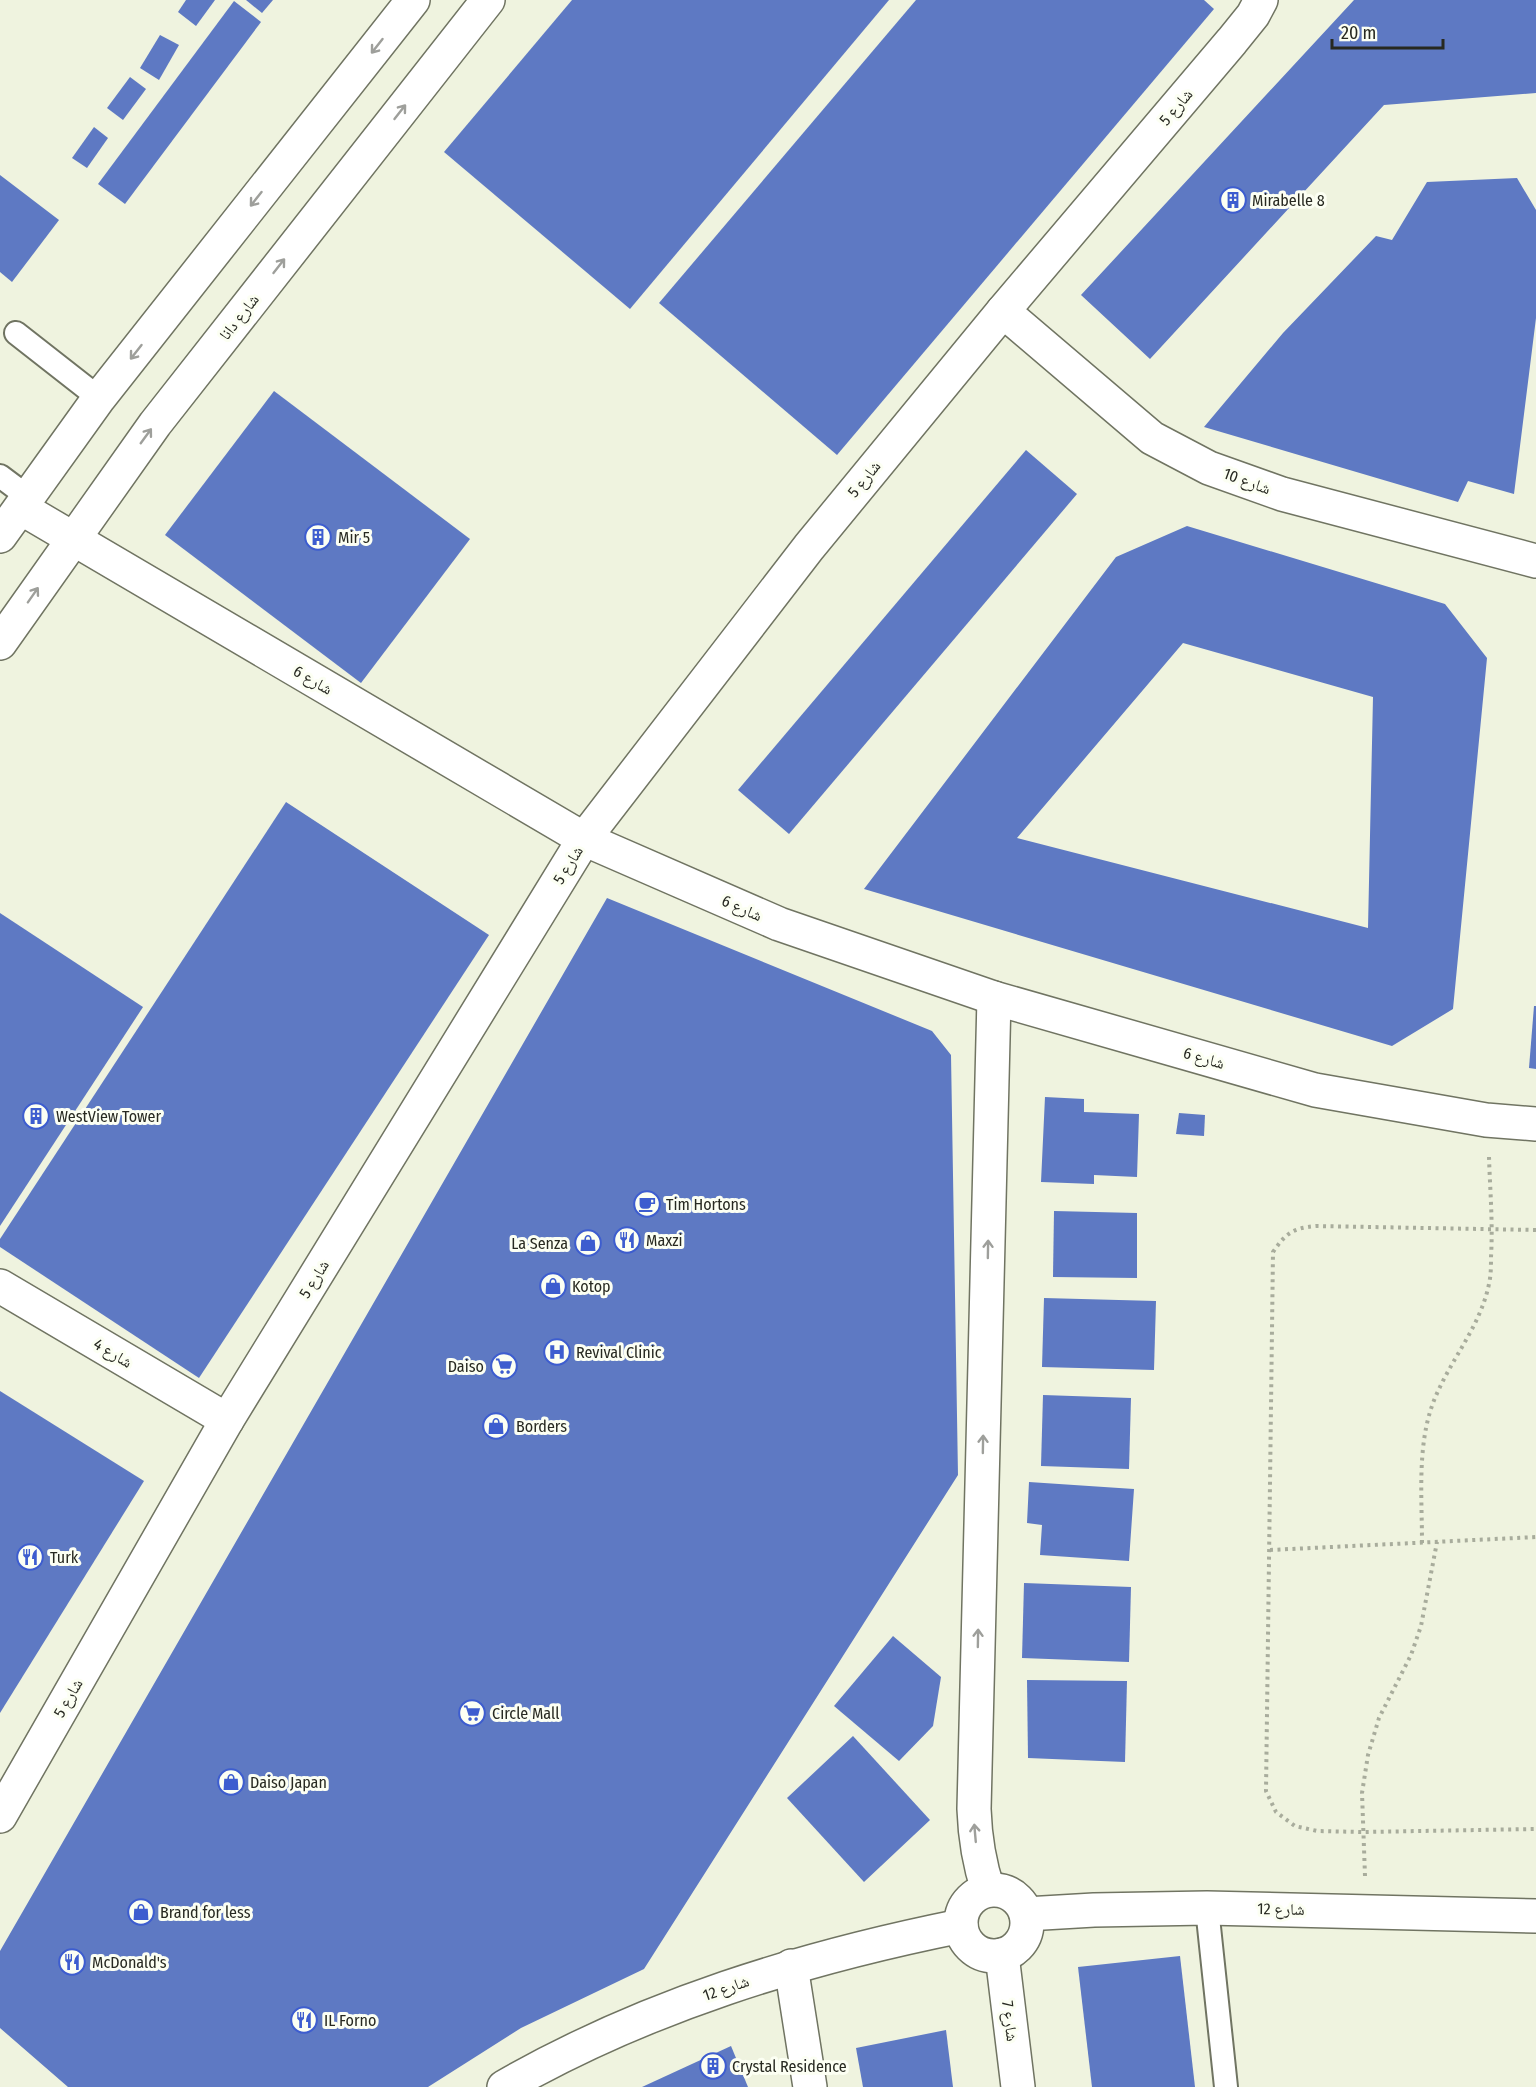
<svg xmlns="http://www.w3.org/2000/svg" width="1536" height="2087" font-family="'Fira Sans Condensed','Noto Naskh Arabic',sans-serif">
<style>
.building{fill:#5e79c3;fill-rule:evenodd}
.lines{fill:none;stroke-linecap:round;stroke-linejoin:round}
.lane-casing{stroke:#707462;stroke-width:26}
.street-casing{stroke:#707462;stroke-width:36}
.secondary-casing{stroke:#707462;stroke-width:36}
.path{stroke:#a8ac9c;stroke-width:4;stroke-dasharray:3 4.5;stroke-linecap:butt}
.lane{stroke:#fff;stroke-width:22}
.street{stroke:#fff;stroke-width:33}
.secondary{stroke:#fff;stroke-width:33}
.oneway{stroke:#9e9f9b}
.labels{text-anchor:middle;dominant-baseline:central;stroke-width:6;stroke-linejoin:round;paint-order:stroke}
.street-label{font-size:16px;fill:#272921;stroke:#fcfff3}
.poi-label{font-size:16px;fill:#272921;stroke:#fcfff3;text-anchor:start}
</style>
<rect width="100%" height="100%" fill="#eff3df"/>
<g class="building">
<path d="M186,0H215L196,26L178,12Z"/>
<path d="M246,0H273L262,13Z"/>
<path d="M572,0H889L630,309L444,152Z"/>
<path d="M916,0H1204L1214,9L837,455L659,303Z"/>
<path d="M1354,0H1536V93L1384,105L1150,359L1081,295Z"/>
<path d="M234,1L261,22L125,204L98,184Z"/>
<path d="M160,35L179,45L159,80L140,68Z"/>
<path d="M130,77L146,89L123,120L107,108Z"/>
<path d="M94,127L108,138L87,168L72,158Z"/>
<path d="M0,175L59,220L12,282L0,272Z"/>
<path d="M1517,178L1536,210V318L1514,494L1468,481L1458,502L1204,427L1283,333L1376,236L1392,240L1427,182Z"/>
<path d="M274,391L470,539L361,683L165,535Z"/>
<path d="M1026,450L1077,494L789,834L738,790Z"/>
<path d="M1187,526L1445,604L1487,658L1453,1009L1392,1046L864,889L1116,557ZM1183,643L1373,697L1368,928L1017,838Z"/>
<path d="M286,802L489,935L199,1378L0,1247V1239Z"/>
<path d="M607,898L932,1031L951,1055L958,1475L644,1969L521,2028L428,2087H68L0,2028V1951Z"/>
<path d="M0,913L143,1007L0,1226Z"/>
<path d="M1534,1006H1536V1069L1529,1068Z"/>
<path d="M1045,1097L1084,1099V1112L1139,1114L1137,1177L1094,1175V1184L1041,1182Z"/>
<path d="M1179,1113L1205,1115L1204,1136L1176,1134Z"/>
<path d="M1054,1211L1137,1213V1278L1053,1277Z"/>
<path d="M1044,1298L1156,1301L1154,1370L1042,1367Z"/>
<path d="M0,1391L144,1481L0,1713Z"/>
<path d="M1043,1395L1131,1398L1129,1469L1041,1466Z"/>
<path d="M1029,1482L1134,1489L1129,1561L1040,1555L1042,1525L1027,1523Z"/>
<path d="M1024,1583L1131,1587L1129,1662L1022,1658Z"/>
<path d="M893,1636L941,1677L933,1726L899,1761L834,1706Z"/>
<path d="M1027,1680L1127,1681L1125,1762L1028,1758Z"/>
<path d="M853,1736L930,1820L864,1882L787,1798Z"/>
<path d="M1180,1956L1195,2087H1092L1078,1967Z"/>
<path d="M946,2030L953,2087H863L856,2048Z"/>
<path d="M731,2046L748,2087H642Z"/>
</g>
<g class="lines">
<g class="lane-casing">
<g id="lane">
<path d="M16,333L99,398"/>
<path d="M0,476L28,497"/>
<path d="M1207,1908L1226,2087"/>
</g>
</g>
<g class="street-casing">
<g id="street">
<path d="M1003,311L1152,438L1209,468L1282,494L1536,561"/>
<path d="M21,508L584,839L779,924L994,998L1315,1090L1486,1120L1536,1124"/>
<path d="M0,1286L227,1420"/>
<path d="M0,1816L227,1420L584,839L809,547L1003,311L1232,41L1253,15L1261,0"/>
<path d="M988,1890C979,1863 975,1838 974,1809L994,998"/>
<circle cx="994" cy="1923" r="33"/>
<path d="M1026,1914L1094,1910L1207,1908L1536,1916"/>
<path d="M1002,1955L1018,2087"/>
<path d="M791,1966L810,2087"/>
<path d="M504,2087C645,2006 802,1958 961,1926"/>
</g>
</g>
<g class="secondary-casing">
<g id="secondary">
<path d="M0,536L99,398L413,0"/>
<path d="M0,643L155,424L488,0"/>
</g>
</g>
<g class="path">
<path d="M1536,1230L1316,1226C1293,1228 1286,1233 1273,1252L1266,1791L1276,1812L1295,1826L1317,1831L1363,1832L1536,1829"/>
<path d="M1422,1543C1422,1497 1417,1446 1433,1403C1449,1361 1480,1328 1489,1284C1491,1275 1491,1266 1491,1257C1493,1223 1490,1190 1489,1157"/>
<path d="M1270,1550L1536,1537"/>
<path d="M1365,1876L1362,1793L1368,1755L1379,1718L1411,1655L1421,1626L1437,1542"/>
</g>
<use href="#lane" class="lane"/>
<use href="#street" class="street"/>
<use href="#secondary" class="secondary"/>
</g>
<defs><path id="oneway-shaft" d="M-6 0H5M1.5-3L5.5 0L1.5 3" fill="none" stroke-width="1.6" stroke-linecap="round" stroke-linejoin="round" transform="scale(1.5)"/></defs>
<g class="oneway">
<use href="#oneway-shaft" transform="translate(377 46) rotate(128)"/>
<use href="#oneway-shaft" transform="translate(400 112) rotate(-52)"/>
<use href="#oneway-shaft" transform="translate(256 199) rotate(128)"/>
<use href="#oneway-shaft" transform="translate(279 266) rotate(-52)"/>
<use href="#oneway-shaft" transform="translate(136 352) rotate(128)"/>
<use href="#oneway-shaft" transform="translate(146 436) rotate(-54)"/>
<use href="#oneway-shaft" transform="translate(33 595) rotate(-55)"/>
<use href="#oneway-shaft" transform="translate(988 1249) rotate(-89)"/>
<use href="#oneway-shaft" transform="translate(983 1444) rotate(-89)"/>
<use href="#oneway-shaft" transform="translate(978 1638) rotate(-89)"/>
<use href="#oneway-shaft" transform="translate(975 1833) rotate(-95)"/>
</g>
<defs>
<g id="building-ring" transform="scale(1.35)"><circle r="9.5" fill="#fcfff3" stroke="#3d5dcf" stroke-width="1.5"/><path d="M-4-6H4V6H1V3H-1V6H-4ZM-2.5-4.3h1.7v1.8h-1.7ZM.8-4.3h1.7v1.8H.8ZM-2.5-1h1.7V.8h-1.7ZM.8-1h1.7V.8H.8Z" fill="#3d5dcf"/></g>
<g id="cafe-ring" transform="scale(1.35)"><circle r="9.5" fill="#fcfff3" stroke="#3d5dcf" stroke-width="1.5"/><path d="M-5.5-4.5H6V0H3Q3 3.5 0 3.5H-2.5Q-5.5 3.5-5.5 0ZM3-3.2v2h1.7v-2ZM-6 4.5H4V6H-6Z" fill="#3d5dcf"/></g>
<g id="restaurant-ring" transform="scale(1.35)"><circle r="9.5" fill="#fcfff3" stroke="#3d5dcf" stroke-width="1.5"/><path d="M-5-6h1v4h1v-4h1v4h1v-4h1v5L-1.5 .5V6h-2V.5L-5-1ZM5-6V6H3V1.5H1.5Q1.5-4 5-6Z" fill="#3d5dcf"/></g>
<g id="shop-ring" transform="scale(1.35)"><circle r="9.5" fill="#fcfff3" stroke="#3d5dcf" stroke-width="1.5"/><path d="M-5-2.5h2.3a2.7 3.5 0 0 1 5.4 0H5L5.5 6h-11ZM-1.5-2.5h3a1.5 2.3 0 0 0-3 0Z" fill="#3d5dcf"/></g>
<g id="hospital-ring" transform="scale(1.35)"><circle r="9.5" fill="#fcfff3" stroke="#3d5dcf" stroke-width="1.5"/><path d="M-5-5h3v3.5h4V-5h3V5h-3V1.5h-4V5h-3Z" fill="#3d5dcf"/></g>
<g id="supermarket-ring" transform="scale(1.35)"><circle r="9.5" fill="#fcfff3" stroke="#3d5dcf" stroke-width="1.5"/><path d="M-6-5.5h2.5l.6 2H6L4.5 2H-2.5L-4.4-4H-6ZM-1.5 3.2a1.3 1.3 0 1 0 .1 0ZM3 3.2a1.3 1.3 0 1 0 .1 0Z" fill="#3d5dcf"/></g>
</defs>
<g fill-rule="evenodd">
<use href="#building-ring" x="1233" y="200"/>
<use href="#building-ring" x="318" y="537"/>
<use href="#building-ring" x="36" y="1116"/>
<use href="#cafe-ring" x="647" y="1204"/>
<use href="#restaurant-ring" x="627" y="1240"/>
<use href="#shop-ring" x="588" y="1243"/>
<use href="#shop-ring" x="553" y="1286"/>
<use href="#hospital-ring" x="557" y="1352"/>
<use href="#supermarket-ring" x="504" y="1366"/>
<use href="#shop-ring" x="496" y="1426"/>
<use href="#restaurant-ring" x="30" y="1557"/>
<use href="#supermarket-ring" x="472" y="1713"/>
<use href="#shop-ring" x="231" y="1782"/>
<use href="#shop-ring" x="141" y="1912"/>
<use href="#restaurant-ring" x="72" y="1962"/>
<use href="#restaurant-ring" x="304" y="2020"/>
<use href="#building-ring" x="713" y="2066"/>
</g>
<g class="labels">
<g class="street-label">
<text transform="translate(1176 107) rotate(-50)">شارع 5</text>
<text transform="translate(239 317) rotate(-52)">شارع دانا</text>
<text transform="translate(864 479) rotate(-51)">شارع 5</text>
<text transform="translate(1247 481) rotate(20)">شارع 10</text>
<text transform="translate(313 680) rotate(30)">شارع 6</text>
<text transform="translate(568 865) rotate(-58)">شارع 5</text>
<text transform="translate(742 908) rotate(24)">شارع 6</text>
<text transform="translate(1204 1058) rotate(16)">شارع 6</text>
<text transform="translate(314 1279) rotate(-58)">شارع 5</text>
<text transform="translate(113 1353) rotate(31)">شارع 4</text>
<text transform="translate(68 1698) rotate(-60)">شارع 5</text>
<text transform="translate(1281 1909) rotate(1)">شارع 12</text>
<text transform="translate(726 1988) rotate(-19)">شارع 12</text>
<text transform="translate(1010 2021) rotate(83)">شارع 7</text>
</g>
<g class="poi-label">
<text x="1252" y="200">Mirabelle 8</text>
<text x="338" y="537">Mir 5</text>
<text x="56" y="1116">WestView Tower</text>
<text x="666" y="1204">Tim Hortons</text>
<text x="646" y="1240">Maxzi</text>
<text x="568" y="1243" text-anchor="end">La Senza</text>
<text x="572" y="1286">Kotop</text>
<text x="576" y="1352">Revival Clinic</text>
<text x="484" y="1366" text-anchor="end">Daiso</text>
<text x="516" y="1426">Borders</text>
<text x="50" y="1557">Turk</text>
<text x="492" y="1713">Circle Mall</text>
<text x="250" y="1782">Daiso Japan</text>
<text x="160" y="1912">Brand for less</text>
<text x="92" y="1962">McDonald's</text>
<text x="324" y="2020">IL Forno</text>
<text x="732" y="2066">Crystal Residence</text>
</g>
</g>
<path d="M1332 39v9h111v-9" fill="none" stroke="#272921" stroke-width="3"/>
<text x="1341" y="39" font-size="18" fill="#272921" stroke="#fcfff3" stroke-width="4.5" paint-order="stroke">20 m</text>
</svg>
